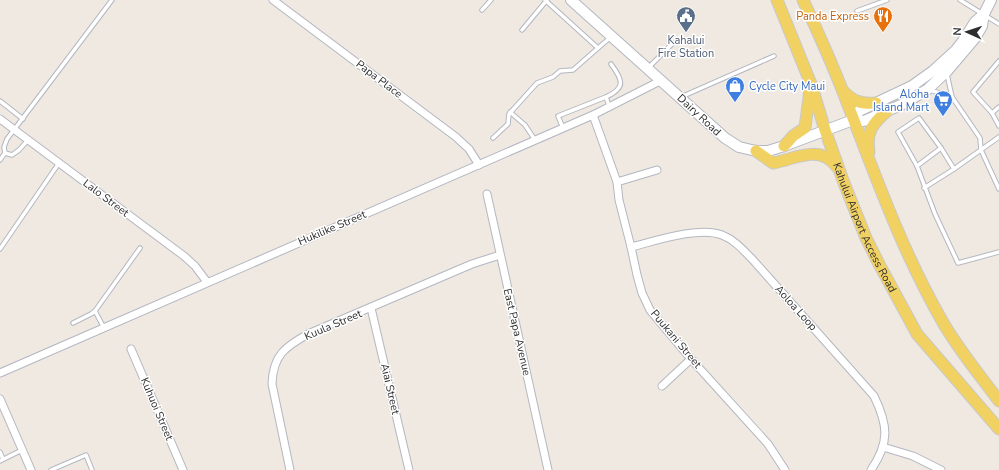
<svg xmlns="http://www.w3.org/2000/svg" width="999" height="470" font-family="'Nunito Sans',sans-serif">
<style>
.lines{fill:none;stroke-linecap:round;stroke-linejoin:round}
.lane-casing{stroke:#b4b7c1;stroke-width:5.5}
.street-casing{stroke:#b4b7c1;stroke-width:9}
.secondary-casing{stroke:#b4b7c1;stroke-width:12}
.primary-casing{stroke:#c9c9c9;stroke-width:13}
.lane{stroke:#fff;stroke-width:3.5}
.street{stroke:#fff;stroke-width:7}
.secondary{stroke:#fff;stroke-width:10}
.primary{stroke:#f2d163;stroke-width:11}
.labels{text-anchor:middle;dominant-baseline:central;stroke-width:3;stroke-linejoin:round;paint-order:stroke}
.food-label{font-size:11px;fill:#c56008;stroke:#fff;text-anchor:end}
.service-label{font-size:11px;fill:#4e5e75;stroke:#fff}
.street-label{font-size:11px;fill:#2e2e2e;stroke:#fff}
.shop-label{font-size:11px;fill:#366cbe;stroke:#fff;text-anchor:start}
</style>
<rect width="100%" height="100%" fill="#efe9e1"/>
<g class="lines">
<g class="lane-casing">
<g id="lane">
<path d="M960,0L999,24"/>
<path d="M482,10L491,0"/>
<path d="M857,11L887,0"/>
<path d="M522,30L547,0"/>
<path d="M598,48L611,37"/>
<path d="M999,61L973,92L992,113L999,107"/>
<path d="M648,68L673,43"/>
<path d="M947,74L952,97L980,138L981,150L999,189"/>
<path d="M930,90L952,97"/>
<path d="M606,97C626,88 623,80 611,64"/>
<path d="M681,97L774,56"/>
<path d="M0,101L23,119"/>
<path d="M510,112L525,125L535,140"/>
<path d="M992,113L999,126"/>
<path d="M563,128L558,116L606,97L609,106"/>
<path d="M493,138L508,124L509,114L537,83L553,77L560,71L573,70L598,48L545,0"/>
<path d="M28,140L19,150L12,155L5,153L4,147L7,139L112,0"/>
<path d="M0,160L5,153"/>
<path d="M917,166L941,148"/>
<path d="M954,169L941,148L919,118L898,132L917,166L935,214L958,263L999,252"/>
<path d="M924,188L954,169L999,137"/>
<path d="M0,249L59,163"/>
<path d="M73,323L91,314L95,311"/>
<path d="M104,328L95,311L140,248"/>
<path d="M0,452L3,459"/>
<path d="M0,461L22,450"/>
<path d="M51,470L86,455L92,470"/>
</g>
</g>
<g class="street-casing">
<g id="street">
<path d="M273,0L456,137L469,149L479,165"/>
<path d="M593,115L617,182L619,200L631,247L637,275L642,293L650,310L691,359L768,444L785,470"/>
<path d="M0,119L184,256L195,266L207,282"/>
<path d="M617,182L657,170"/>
<path d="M487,194L548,470"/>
<path d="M631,247C655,241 699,226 722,235C735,240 744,251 753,260L874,396C888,425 890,442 871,470"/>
<path d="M371,308L409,470"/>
<path d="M131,349L183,470"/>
<path d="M0,373L593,115L662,80"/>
<path d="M662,386L691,359"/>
<path d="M0,399L31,470"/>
<path d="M883,447L913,456L941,470"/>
<path d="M290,470L272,384C273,355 285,347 308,334L472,264L500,255"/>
</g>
</g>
<g class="secondary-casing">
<g id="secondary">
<path d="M571,0L725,138L739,147L756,151H768L784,146L853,120L864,121L903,104L928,89L947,71L975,38L982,26L984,14"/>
<path d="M853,120L859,111L912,86L933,71L955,51L963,41L975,22L984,14L991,0"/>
</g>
</g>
<g class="primary-casing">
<g id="primary">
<path id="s1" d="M777,0L811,84L825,130L844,183L866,238L879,264L917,334L999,429"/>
<path d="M803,0C817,30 831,61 843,92C873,169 900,247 941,319C957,348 979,374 999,401"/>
<path d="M843,91C854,102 861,104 876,103"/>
<path d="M784,146L793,136L805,128L810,89"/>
<path d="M756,151L773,163C795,159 820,144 836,166"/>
<path d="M869,152C866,132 872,124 887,111"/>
</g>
</g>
<use href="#lane" class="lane"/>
<use href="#street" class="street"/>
<use href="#secondary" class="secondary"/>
<use href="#primary" class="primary"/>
</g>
<defs>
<g id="civic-pin" transform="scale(1)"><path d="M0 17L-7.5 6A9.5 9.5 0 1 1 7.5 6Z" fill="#5c6f8a" stroke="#fff"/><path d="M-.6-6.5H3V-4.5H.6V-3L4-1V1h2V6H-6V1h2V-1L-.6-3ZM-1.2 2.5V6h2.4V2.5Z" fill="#fff"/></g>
<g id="restaurant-pin" transform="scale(1)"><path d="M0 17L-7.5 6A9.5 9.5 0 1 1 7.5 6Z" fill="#e8710a" stroke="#fff"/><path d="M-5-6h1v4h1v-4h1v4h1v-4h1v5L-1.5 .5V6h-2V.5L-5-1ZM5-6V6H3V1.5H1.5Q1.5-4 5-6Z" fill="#fff"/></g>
<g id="shop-pin" transform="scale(1)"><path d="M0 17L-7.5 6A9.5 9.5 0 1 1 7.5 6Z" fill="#3f7fe0" stroke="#fff"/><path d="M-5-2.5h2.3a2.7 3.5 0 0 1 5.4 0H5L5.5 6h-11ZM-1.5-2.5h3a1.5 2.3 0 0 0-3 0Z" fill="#fff"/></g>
<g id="supermarket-pin" transform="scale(1)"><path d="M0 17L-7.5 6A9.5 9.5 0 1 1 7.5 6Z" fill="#3f7fe0" stroke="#fff"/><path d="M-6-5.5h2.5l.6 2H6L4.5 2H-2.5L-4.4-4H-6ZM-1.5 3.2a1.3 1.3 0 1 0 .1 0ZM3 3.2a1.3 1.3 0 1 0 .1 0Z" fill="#fff"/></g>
</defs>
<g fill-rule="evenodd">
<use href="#civic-pin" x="686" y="16"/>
<use href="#restaurant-pin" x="883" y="16"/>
<use href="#shop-pin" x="735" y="86"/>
<use href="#supermarket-pin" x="943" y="100"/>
</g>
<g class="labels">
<g class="food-label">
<text x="869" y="16">Panda Express</text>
</g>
<g class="service-label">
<text x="686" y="40">Kahalui<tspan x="686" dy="13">Fire Station</tspan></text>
</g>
<g class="street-label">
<text transform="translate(379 79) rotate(37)">Papa Place</text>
<text transform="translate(699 115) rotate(43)">Dairy Road</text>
<text transform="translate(106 198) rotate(37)">Lalo Street</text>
<text stroke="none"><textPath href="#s1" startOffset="244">Kahului Airport Access Road</textPath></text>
<text transform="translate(332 228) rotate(-23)">Hukilike Street</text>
<text transform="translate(796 308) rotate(48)">Aoloa Loop</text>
<text transform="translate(333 325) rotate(-23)">Kuula Street</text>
<text transform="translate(517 332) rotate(77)">East Papa Avenue</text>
<text transform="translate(676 339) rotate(50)">Puukani Street</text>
<text transform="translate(390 389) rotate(77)">Aiai Street</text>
<text transform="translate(157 409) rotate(67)">Kuhuoi Street</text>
</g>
<g class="shop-label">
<text x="749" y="86">Cycle City Maui</text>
<text x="929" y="94" text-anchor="end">Aloha<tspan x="929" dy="13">Island Mart</tspan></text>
</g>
</g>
<g transform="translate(967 32) rotate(273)" stroke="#ffffff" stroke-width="3" paint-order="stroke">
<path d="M0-3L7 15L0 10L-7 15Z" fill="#2e2e2e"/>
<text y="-6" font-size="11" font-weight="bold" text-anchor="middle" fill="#2e2e2e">N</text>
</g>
</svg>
